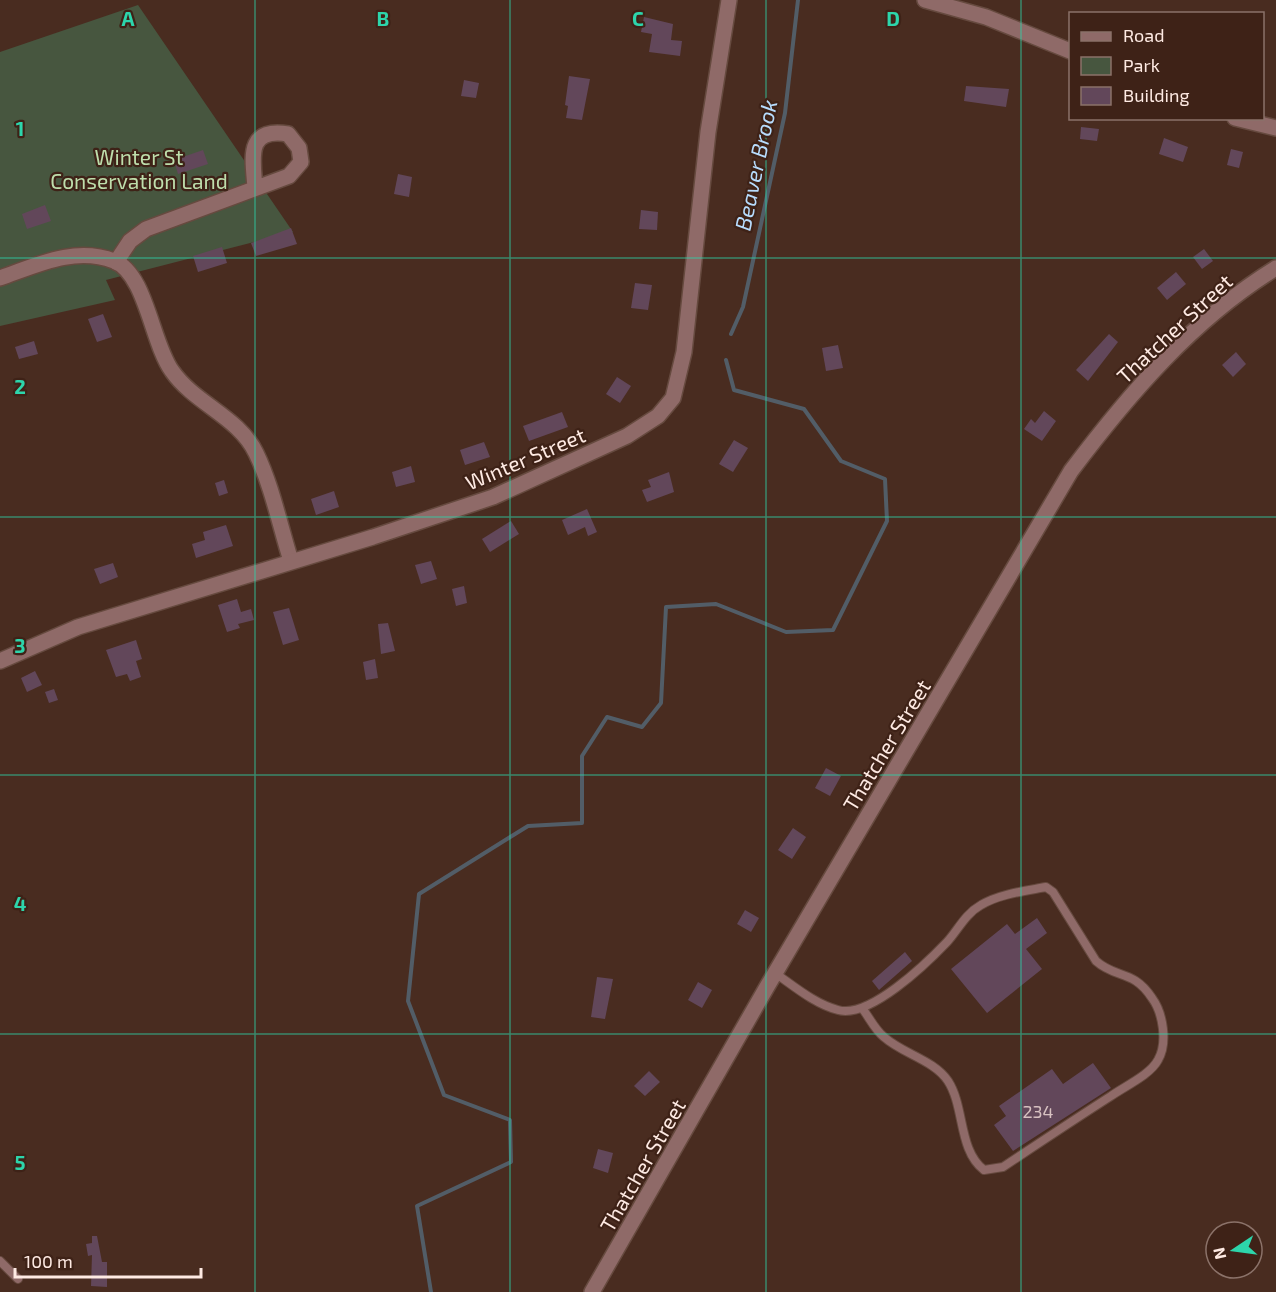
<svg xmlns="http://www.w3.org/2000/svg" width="1276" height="1292" font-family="'Exo 2',sans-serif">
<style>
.green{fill:#47563f}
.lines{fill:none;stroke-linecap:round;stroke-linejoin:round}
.stream{stroke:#525d67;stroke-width:4}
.building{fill:#62475a}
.service-casing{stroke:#664a3f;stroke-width:10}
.minor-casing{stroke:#664a3f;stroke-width:18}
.tertiary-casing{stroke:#664a3f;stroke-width:18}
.service{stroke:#8f6a68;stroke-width:8}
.minor{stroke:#8f6a68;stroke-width:15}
.tertiary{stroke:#8f6a68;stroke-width:15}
.grid{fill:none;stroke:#2dd5ab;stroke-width:1.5;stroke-opacity:0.55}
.labels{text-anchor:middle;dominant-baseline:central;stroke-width:4.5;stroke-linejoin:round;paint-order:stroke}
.number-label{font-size:18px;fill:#d7c1c1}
.park-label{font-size:21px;fill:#bedeac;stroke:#3e2217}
.street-label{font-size:21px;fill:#feeae3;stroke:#3e2217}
.water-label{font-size:22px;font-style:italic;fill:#b7dcfd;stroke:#3e2217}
.grid-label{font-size:20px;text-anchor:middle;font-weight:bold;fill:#2dd5ab;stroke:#3e2217;stroke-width:4.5;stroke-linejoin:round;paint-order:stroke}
</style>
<rect width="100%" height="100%" fill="#492c20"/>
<path class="green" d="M138,5L293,232L106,280L115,300L0,326V52Z"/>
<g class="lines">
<g class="stream">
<path d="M731,334L743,307L785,113L798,0"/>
<path d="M431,1292L417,1206L511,1162L510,1120L444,1095L408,1001L419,894L528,826L582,823V756L607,717L642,727L661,703L666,607L716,604L786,632L833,630L887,521L885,479L841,461L804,409L734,390L726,360"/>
</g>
</g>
<g class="building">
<path d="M644,17L673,24L671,40L682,41L680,56L649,52L652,34L641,32Z"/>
<path d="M569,76L590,79L582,120L566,118L568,106L565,105Z"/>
<path d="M464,80L479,83L476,98L461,96Z"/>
<path d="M966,86L1009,89L1006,107L964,101Z"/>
<path d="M1081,127L1099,129L1097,141L1080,139Z"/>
<path d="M1164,138L1188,147L1183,162L1159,154Z"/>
<path d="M1231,149L1243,152L1239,168L1227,165Z"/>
<path d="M203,150L208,164L178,174L174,160Z"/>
<path d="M398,174L412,177L409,197L394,194Z"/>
<path d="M45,205L51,221L27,229L22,214Z"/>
<path d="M641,210L658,212L657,230L639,229Z"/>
<path d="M291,228L297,244L256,256L251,243Z"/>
<path d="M222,247L227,263L198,272L193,256Z"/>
<path d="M1204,249L1213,261L1202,269L1193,257Z"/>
<path d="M1176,272L1186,284L1167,300L1157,288Z"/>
<path d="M635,283L652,285L648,310L631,308Z"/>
<path d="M103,314L112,337L97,342L88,319Z"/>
<path d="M1109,334L1118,342L1088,381L1076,370Z"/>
<path d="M34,341L38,354L19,359L15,347Z"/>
<path d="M838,345L843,368L826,371L822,348Z"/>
<path d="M1236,352L1246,364L1233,377L1222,365Z"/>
<path d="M617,377L631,386L620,403L606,394Z"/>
<path d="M1044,411L1056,421L1042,441L1024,429L1031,419L1035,423Z"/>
<path d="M562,412L568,427L529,441L523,426Z"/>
<path d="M734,440L748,448L733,472L719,464Z"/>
<path d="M484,442L490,457L465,465L460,450Z"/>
<path d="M411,466L415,482L396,487L392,472Z"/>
<path d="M669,472L674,492L647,502L642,490L651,487L648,480Z"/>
<path d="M224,480L228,493L219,496L215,483Z"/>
<path d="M334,491L339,507L316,515L311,499Z"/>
<path d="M587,509L597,532L588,536L585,527L568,535L562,520Z"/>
<path d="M511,521L519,534L490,552L482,539Z"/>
<path d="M226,525L233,546L196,558L192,544L205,540L203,532Z"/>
<path d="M431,561L437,579L421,584L415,565Z"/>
<path d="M113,563L118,577L100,584L94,569Z"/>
<path d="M464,586L467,603L456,606L452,589Z"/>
<path d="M237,599L241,612L251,609L254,620L238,624L240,628L227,632L218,605Z"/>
<path d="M289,608L299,640L283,645L273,612Z"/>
<path d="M388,623L395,651L381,654L378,624Z"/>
<path d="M136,640L142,659L136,661L141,677L130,681L127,674L116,677L106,650Z"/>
<path d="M375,659L378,678L366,680L363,662Z"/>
<path d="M35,671L42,685L27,692L21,678Z"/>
<path d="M54,689L58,700L49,703L45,692Z"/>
<path d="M826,768L841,776L830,796L815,788Z"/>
<path d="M793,828L806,837L792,859L778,850Z"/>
<path d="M745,910L759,918L751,932L737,924Z"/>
<path d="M1037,918L1047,933L1026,949L1042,969L987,1013L951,969L1007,924L1015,934Z"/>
<path d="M905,952L912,961L879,990L872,981Z"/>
<path d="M597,977L613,979L605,1019L591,1017Z"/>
<path d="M698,982L712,990L702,1008L688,1000Z"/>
<path d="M1093,1063L1111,1088L1013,1151L994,1125L1006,1116L999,1106L1052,1069L1063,1084Z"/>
<path d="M649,1071L660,1082L645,1096L634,1086Z"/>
<path d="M598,1149L613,1153L608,1173L593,1168Z"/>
<path d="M92,1236H97L102,1262H107V1287L91,1286L92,1255L88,1256L86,1244L92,1243Z"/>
</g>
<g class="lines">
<g class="service-casing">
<g id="service">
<path d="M775,973C795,987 815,1004 838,1010C869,1019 926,964 947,942C958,930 965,914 981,905C999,894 1025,891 1046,887L1053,892L1096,961C1116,979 1133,969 1152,998C1163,1013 1168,1043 1158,1060C1150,1075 1125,1086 1111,1096C1075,1119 1039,1143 1003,1167L984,1170C958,1150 965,1107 948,1081C934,1060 903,1054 884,1037C875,1030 869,1017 862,1008"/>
<path d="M0,1261L18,1279"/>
</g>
</g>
<g class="minor-casing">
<g id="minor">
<path d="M116,262L130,241L146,229L289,176L301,162L299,148L288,134C245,127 253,159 255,188"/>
<path d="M0,278C37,265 75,246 114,261C146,273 152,344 172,371C195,404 239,417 256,453C272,486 280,526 291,561"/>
<path d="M0,661L78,627L373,537L493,497L627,436L658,416L673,398L684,352L708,132L729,0"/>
</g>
</g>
<g class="tertiary-casing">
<g id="tertiary">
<path d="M925,0L986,17L1070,51"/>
<path d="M1235,118L1276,128"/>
<path d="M592,1292L768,985L1071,471C1129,394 1193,319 1276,268"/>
</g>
</g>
<use href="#service" class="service"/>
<use href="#minor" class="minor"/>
<use href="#tertiary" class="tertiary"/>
</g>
<path class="grid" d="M255,0V1292M510,0V1292M766,0V1292M1021,0V1292M0,258H1276M0,517H1276M0,775H1276M0,1034H1276"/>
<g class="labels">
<g class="number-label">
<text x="1038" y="1111">234</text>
</g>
<g class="park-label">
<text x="139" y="156">Winter St<tspan x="139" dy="24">Conservation Land</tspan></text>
</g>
<g class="street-label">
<text transform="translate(1174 328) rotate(-43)">Thatcher Street</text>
<text transform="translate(525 458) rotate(-23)">Winter Street</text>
<text transform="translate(886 745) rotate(-59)">Thatcher Street</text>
<text transform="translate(642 1165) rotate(-60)">Thatcher Street</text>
</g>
<g class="water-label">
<text transform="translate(755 165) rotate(-78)">Beaver Brook</text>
</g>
</g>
<g class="grid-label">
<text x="128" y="26">A</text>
<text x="383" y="26">B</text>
<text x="638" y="26">C</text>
<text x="893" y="26">D</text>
<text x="20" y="136">1</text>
<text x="20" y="394">2</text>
<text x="20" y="653">3</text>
<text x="20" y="911">4</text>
<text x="20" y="1170">5</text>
</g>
<rect x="1069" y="12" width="195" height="108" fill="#3e2217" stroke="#8b7269" stroke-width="1.5"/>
<rect x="1081" y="32" width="30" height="9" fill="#8f6a68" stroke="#8b7269" stroke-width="1.5"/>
<text x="1123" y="42" font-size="18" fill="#feeae3">Road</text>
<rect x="1081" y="57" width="30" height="18" fill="#47563f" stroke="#8b7269" stroke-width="1.5"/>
<text x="1123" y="72" font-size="18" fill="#feeae3">Park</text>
<rect x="1081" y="87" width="30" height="18" fill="#62475a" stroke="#8b7269" stroke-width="1.5"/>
<text x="1123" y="102" font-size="18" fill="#feeae3">Building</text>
<g transform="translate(1234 1250) rotate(257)"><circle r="28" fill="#3e2217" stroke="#8b7269" stroke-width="1.5"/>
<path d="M0-4.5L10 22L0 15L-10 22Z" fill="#2dd5ab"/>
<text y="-9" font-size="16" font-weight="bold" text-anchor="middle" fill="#feeae3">N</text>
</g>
<path d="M15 1268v9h186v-9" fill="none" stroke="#feeae3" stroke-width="3"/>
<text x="24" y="1268" font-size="18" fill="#feeae3" stroke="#3e2217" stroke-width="4.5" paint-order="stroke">100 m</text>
</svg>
